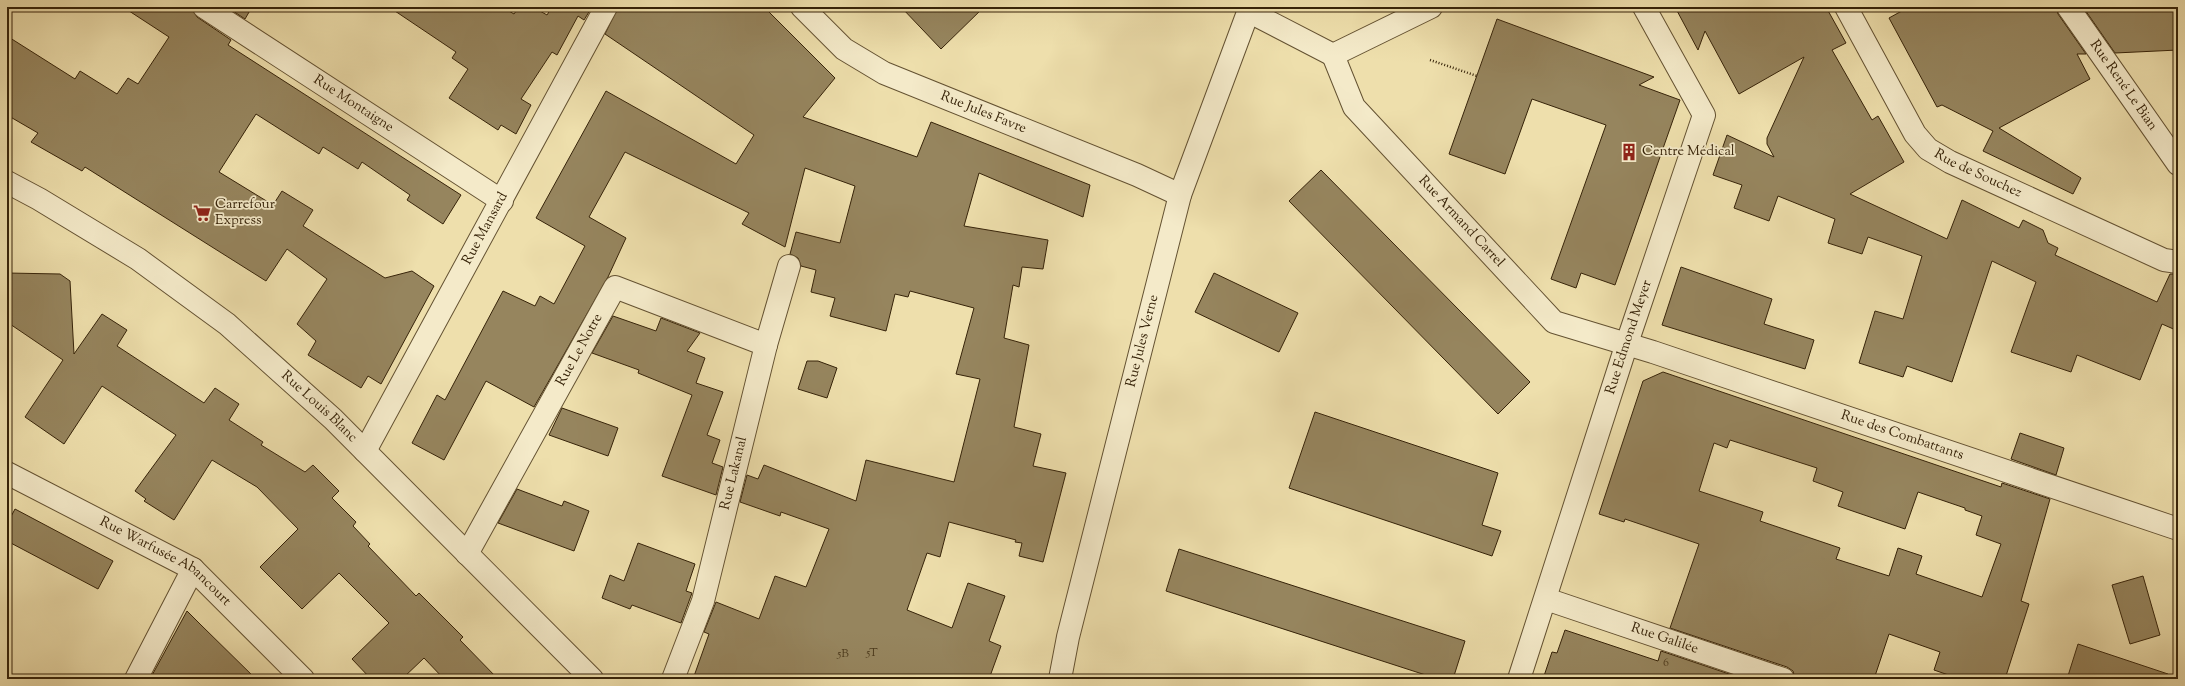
<svg xmlns="http://www.w3.org/2000/svg" width="2185" height="686" font-family="'Sorts Mill Goudy',serif">
<style>
.building{fill:#96855e;stroke:#362309;fill-rule:evenodd}
.lines{fill:none;stroke-linecap:round;stroke-linejoin:round}
.minor-casing{stroke:#645232;stroke-width:24}
.path{stroke:#362309;stroke-width:2.5;stroke-dasharray:1 2;stroke-linecap:butt}
.minor{stroke:#f4eac9;stroke-width:22}
.labels{text-anchor:middle;dominant-baseline:central;stroke-width:3.5;stroke-linejoin:round;paint-order:stroke}
.number-label{font-size:12px;fill:#4e3c1e}
.street-label{font-size:14px;fill:#362309;stroke:#f4eac9}
.poi-label{font-size:14px;fill:#362309;stroke:#f4eac9;text-anchor:start}
</style>
<rect width="100%" height="100%" fill="#eedfac"/>
<filter id="stains"><feTurbulence type="fractalNoise" baseFrequency=".005" numOctaves="4"/><feColorMatrix values="0 0 0 0 .2 0 0 0 0 .09 0 0 0 0 .02 0 0 0 .5 -.17"/></filter>
<radialGradient id="worn" r=".72"><stop offset=".6" stop-color="#630" stop-opacity="0"/><stop offset="1" stop-color="#630" stop-opacity=".3"/></radialGradient>
<g class="building">
<path d="M123,7H192L197,17L231,40L228,45L461,195L443,224L407,200L410,195L362,162L358,169L323,147L319,154L256,114L219,172L273,205L282,191L313,210L303,226L385,278L412,271L434,286L381,384L368,376L361,388L308,355L316,341L297,324L327,279L287,249L266,281L85,167L82,171L31,142L38,133L7,115V36L75,79L80,71L117,94L128,78L138,84L169,37Z"/>
<path d="M227,7H252L245,19Z"/>
<path d="M389,7H502L514,14L519,7H533L547,15L552,7H592L584,20L578,16L557,55L552,52L521,99L531,105L516,134L501,125L498,130L449,98L468,69L452,58L456,52Z"/>
<path d="M618,7H764L835,78L803,117L917,157L931,122L1090,185L1083,217L979,173L964,226L1048,240L1043,269L1022,267L1019,287L1013,285L1004,338L1029,345L1014,427L1041,434L1033,466L1066,473L1043,562L1019,556L1022,543L1015,542L1016,540L949,522L940,557L927,553L907,610L952,628L968,583L1005,596L989,641L1001,646L989,679H693L709,634L704,632L716,602L759,619L775,576L806,587L829,529L781,512L780,516L740,502L747,475L758,479L764,465L856,501L866,460L954,482L980,379L956,374L974,308L910,291L908,297L895,294L886,331L830,316L835,298L811,292L816,270L801,266L798,258L790,254L796,232L840,243L855,186L805,168L785,247L742,224L749,213L625,152L589,217L626,238L608,277L534,407L486,381L444,460L412,443L437,395L445,400L503,291L535,306L540,296L554,304L585,246L536,218L606,91L736,164L754,135L605,34Z"/>
<path d="M901,7H984L941,49Z"/>
<path d="M1675,7H1826L1846,43L1832,50L1872,120L1878,116L1904,162L1850,194L1947,239L1962,200L2019,228L2023,220L2043,230L2048,243L2058,248L2055,255L2157,302L2170,274H2178V331L2162,324L2140,380L2077,355L2071,372L2011,352L2036,282L1992,261L1952,382L1907,366L1903,377L1859,363L1875,311L1903,319L1922,256L1868,237L1862,254L1828,243L1835,219L1778,196L1769,221L1734,208L1742,185L1713,175L1727,135L1774,157L1767,144V138L1804,57L1739,94L1705,31L1698,50Z"/>
<path d="M1909,7H2056L2058,14L2086,54H2077L2090,79L1999,128L2081,178L2073,194L1983,151L1993,131L1942,105L1937,107L1889,18Z"/>
<path d="M2083,7H2178V50L2115,53Z"/>
<path d="M1497,19L1654,77L1639,85L1680,100L1615,285L1581,273L1576,288L1551,279L1606,125L1532,99L1505,174L1449,154Z"/>
<path d="M1321,170L1530,382L1498,414L1289,201Z"/>
<path d="M1681,267L1772,299L1764,324L1814,340L1805,369L1662,325Z"/>
<path d="M7,273L60,274L70,281L74,354L102,314L127,330L117,346L204,403L215,388L239,404L229,420L263,442L261,445L305,472L313,465L339,491L332,498L356,522L353,526L370,544L368,546L416,596L419,593L463,637L460,640L498,679H444L424,658L402,679H371L352,659L389,623L339,573L302,609L260,567L298,529L257,487L212,460L174,520L144,501L146,499L135,491L176,435L102,386L64,444L25,417L63,360L7,322Z"/>
<path d="M1214,273L1298,313L1279,352L1195,312Z"/>
<path d="M613,316L656,331L661,318L700,333L687,351L705,358L696,383L723,392L707,435L720,440L712,463L723,467L716,495L662,476L692,395L638,373L639,370L592,353Z"/>
<path d="M807,361H818L837,368L827,398L798,389Z"/>
<path d="M1663,372L2001,487L2002,483L2050,499L2021,601L2029,604L2005,679H1960L1934,670L1940,652L1889,634L1874,679H1795L1793,671L1787,667L1670,628L1699,544L1625,519L1624,522L1599,514L1643,381ZM1730,440L1817,468L1813,481L1843,492L1838,506L1905,529L1918,492L1965,508V510L1982,516L1976,535L2001,544L1982,597L1916,574L1922,556L1898,548L1889,576L1836,559L1840,548L1760,521L1763,512L1699,491L1714,443L1727,448Z"/>
<path d="M562,408L618,428L608,456L549,435Z"/>
<path d="M1315,412L1498,473L1482,525L1501,531L1492,556L1289,488Z"/>
<path d="M2020,433L2064,448L2056,475L2011,459Z"/>
<path d="M517,489L562,506L564,501L589,511L574,551L498,523Z"/>
<path d="M15,509L113,561L98,589L7,541V524Z"/>
<path d="M638,543L695,564L686,591L692,593L681,623L632,605L630,609L602,598L610,575L624,581Z"/>
<path d="M1179,549L1465,641L1453,679H1438L1166,591Z"/>
<path d="M2143,576L2160,635L2130,644L2112,585Z"/>
<path d="M187,611L201,625L256,679H150Z"/>
<path d="M1565,630L1658,661L1661,651L1744,679H1543L1552,652L1557,653Z"/>
<path d="M2078,644L2168,674L2167,679H2067Z"/>
</g>
<g class="lines">
<g class="minor-casing">
<g id="minor">
<path id="s1" d="M204,7L502,201"/>
<path id="s2" d="M802,7L844,49L884,73L1137,175L1180,195"/>
<path id="s3" d="M1846,7L1915,134L1928,149L1950,162L2164,260L2178,262"/>
<path id="s4" d="M2068,7L2178,164"/>
<path d="M1248,11L1333,55L1431,7"/>
<path id="s5" d="M1333,55L1354,107L1554,322L1653,352L2178,529"/>
<path id="s6" d="M7,182L39,199L138,259L227,324L333,419L592,679"/>
<path id="s7" d="M365,451L606,7"/>
<path id="s8" d="M7,473L193,569L303,679"/>
<path id="s9" d="M467,554L615,287L766,345"/>
<path id="s10" d="M1546,599L1783,679"/>
<path d="M136,679L193,569"/>
<path id="s11" d="M673,679L703,601L766,345L789,266"/>
<path id="s12" d="M1060,679L1068,637L1180,195L1250,7"/>
<path id="s13" d="M1519,679L1627,343L1704,115L1644,7"/>
</g>
</g>
<path class="path" d="M1430,60L1477,76"/>
<use href="#minor" class="minor"/>
</g>
<defs>
<g id="building-bare" transform="scale(1.38)"><path d="M-4-6H4V6H1V3H-1V6H-4ZM-2.5-4.3h1.7v1.8h-1.7ZM.8-4.3h1.7v1.8H.8ZM-2.5-1h1.7V.8h-1.7ZM.8-1h1.7V.8H.8Z" fill="#8f2418" stroke="#f4eac9" stroke-width="2.5" paint-order="stroke"/></g>
<g id="supermarket-bare" transform="scale(1.38)"><path d="M-6-5.5h2.5l.6 2H6L4.5 2H-2.5L-4.4-4H-6ZM-1.5 3.2a1.3 1.3 0 1 0 .1 0ZM3 3.2a1.3 1.3 0 1 0 .1 0Z" fill="#8f2418" stroke="#f4eac9" stroke-width="2.5" paint-order="stroke"/></g>
</defs>
<g fill-rule="evenodd">
<use href="#building-bare" x="1629" y="152"/>
<use href="#supermarket-bare" x="202" y="213"/>
</g>
<g class="labels">
<g class="number-label">
<text x="872" y="653">5T</text>
<text x="843" y="654">5B</text>
<text x="1666" y="663">6</text>
</g>
<g class="street-label">
<text stroke="none"><textPath href="#s4" startOffset="96">Rue René Le Bian</textPath></text>
<text stroke="none"><textPath href="#s1" startOffset="178">Rue Montaigne</textPath></text>
<text stroke="none"><textPath href="#s2" startOffset="213">Rue Jules Favre</textPath></text>
<text stroke="none"><textPath href="#s3" startOffset="220">Rue de Souchez</textPath></text>
<text stroke="none"><textPath href="#s5" startOffset="213">Rue Armand Carrel</textPath></text>
<text stroke="none"><textPath href="#s7" startOffset="253">Rue Mansard</textPath></text>
<text stroke="none"><textPath href="#s13" startOffset="359">Rue Edmond Meyer</textPath></text>
<text stroke="none"><textPath href="#s12" startOffset="348">Rue Jules Verne</textPath></text>
<text stroke="none"><textPath href="#s9" startOffset="233">Rue Le Notre</textPath></text>
<text stroke="none"><textPath href="#s6" startOffset="386">Rue Louis Blanc</textPath></text>
<text stroke="none"><textPath href="#s5" startOffset="716">Rue des Combattants</textPath></text>
<text stroke="none"><textPath href="#s11" startOffset="215">Rue Lakanal</textPath></text>
<text stroke="none"><textPath href="#s8" startOffset="182">Rue Warfusée Abancourt</textPath></text>
<text stroke="none"><textPath href="#s10" startOffset="125">Rue Galilée</textPath></text>
</g>
<g class="poi-label">
<text x="1642" y="152">Centre Médical</text>
<text x="215" y="205">Carrefour<tspan x="215" dy="16">Express</tspan></text>
</g>
</g>
<rect width="2185" height="686" fill="none" stroke="#eedfac" stroke-width="24"/>
<rect x="8" y="8" width="2169" height="670" fill="none" stroke="#362309" stroke-width="2"/>
<rect x="12" y="12" width="2161" height="662" fill="none" stroke="#362309"/>
<rect width="100%" height="100%" filter="url(#stains)"/>
<rect width="100%" height="100%" fill="url(#worn)"/>
</svg>
